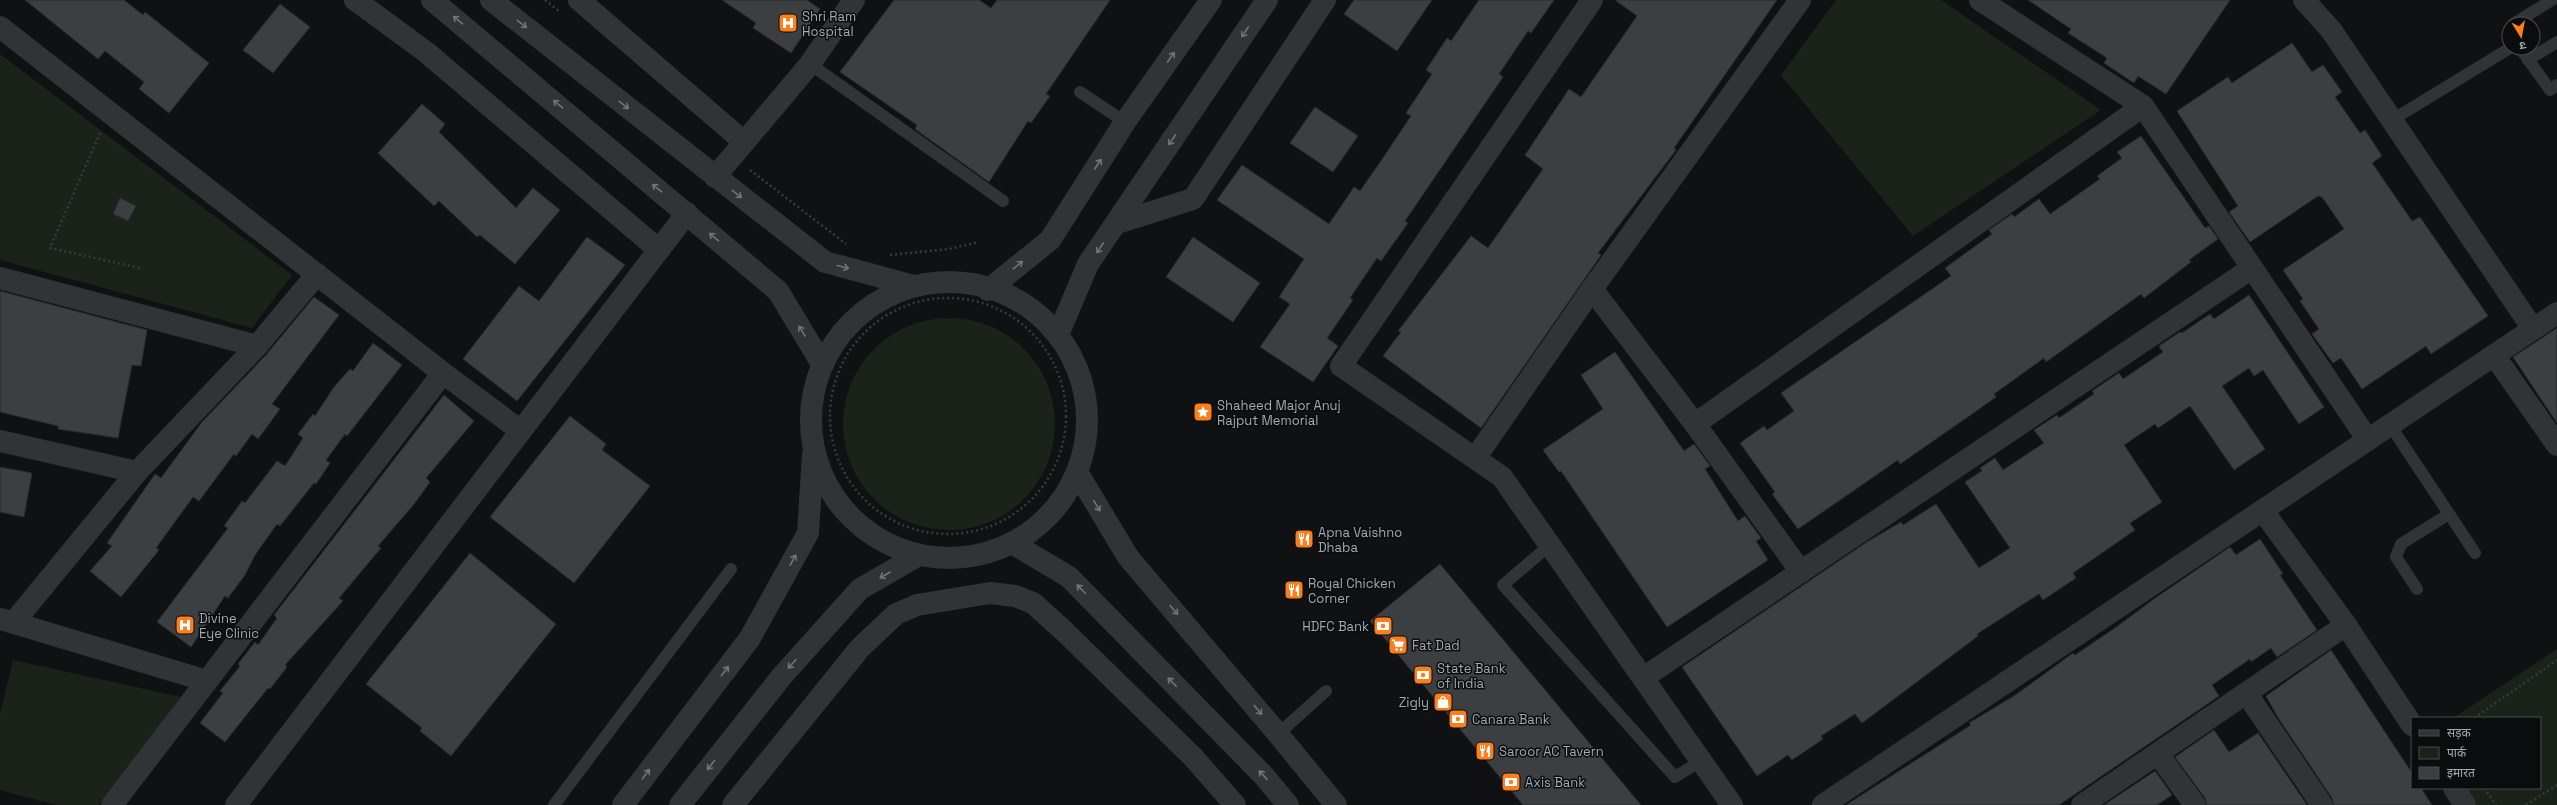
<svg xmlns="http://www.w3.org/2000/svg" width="2557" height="805" font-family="'Space Grotesk','Noto Sans Devanagari',sans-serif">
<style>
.green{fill:#1b221a}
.building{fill:#3c3f42;stroke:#2a2b2e}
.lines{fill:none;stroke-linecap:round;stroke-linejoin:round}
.path{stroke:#373b3e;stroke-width:2.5;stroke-dasharray:2 3;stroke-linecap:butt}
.service{stroke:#313337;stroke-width:12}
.minor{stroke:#313337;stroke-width:22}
.tertiary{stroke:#313337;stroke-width:22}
.oneway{stroke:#6e757c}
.labels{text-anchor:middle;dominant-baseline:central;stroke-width:3;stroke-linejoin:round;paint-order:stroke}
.poi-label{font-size:13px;fill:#a0abb4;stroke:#0b0c0d;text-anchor:start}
</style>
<rect width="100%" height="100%" fill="#101112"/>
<g class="green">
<path d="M1836,0H1941L2101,110L1913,236L1781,75Z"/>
<path d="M0,54L292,275L252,328L0,260Z"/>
<circle cx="949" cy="424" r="106"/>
<path d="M2557,649V805H2474L2463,788H2540V718H2453Z"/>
<path d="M13,660L181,697L99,805H56L0,790V714Z"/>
</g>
<g class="building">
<path d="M25,0H124L143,15L145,12L209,63L169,113L139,89L144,82L105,51L98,59Z"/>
<path d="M722,0H807L820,9L791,53L753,28L756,23Z"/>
<path d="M894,0H979L991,8L997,0H1110L1046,94L1050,96L1031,123L1028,121L989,182L915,129L917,125L840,72Z"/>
<path d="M1354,0H1432L1397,51L1344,14Z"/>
<path d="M1479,0H1554L1531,33L1528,31L1499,74L1503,77L1405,221L1408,223L1381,261L1377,258L1350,298L1353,300L1327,338L1338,346L1313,382L1260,347L1290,304L1279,297L1304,259L1217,200L1242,165L1329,224L1354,187L1360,191L1385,155L1411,116L1406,113L1432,74L1426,70L1447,38L1451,41Z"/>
<path d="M1615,0H1777L1674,148L1676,150L1598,253L1601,255L1481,428L1383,356L1401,332L1398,331L1471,236L1488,248L1543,169L1525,155L1569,89L1581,97L1637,16Z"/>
<path d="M2028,0H2230L2166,94L2138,76L2134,83L2104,63L2107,58L2068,33L2071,29Z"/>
<path d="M280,4L310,27L273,73L243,50Z"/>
<path d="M2292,43L2312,72L2323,65L2342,92L2335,97L2360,133L2365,130L2382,156L2372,163L2412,221L2420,217L2488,316L2431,354L2426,346L2362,389L2341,358L2333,363L2312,334L2319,329L2300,301L2303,299L2283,270L2344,229L2322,197L2318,196L2250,242L2229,212L2238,206L2177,111L2228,77L2232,83Z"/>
<path d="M422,104L445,124L439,132L516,208L533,188L560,210L515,264L480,235L477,237L439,201L434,206L378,153Z"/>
<path d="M1315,107L1358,136L1333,172L1290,143Z"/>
<path d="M2141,136L2205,228L2209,226L2218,239L2189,260L2191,262L2144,298L2141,294L2046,362L2044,358L1994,394L1996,397L1972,414L1900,464L1898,460L1798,529L1772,494L1775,492L1740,443L1764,426L1767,430L1794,411L1781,393L1951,276L1945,268L1992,234L1989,230L2012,214L2014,217L2039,199L2050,214L2100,179L2097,176L2122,158L2117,152Z"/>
<path d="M120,198L136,206L128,221L113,214Z"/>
<path d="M587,237L625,265L517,401L463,359L519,286L539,301Z"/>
<path d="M1193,237L1260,283L1233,322L1166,277Z"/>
<path d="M0,291L147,330L141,366L132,365L118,438L58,429V426L0,412Z"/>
<path d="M2249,295L2324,407L2299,424L2263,370L2254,376L2249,368L2222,386L2265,449L2234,470L2190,406L2158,428L2155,424L2124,445L2162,502L2130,523L2135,530L2073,573L2076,578L2043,600L2039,594L1977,634L1978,636L1862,723L1855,714L1821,736L1823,739L1792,760L1788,755L1757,776L1682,667L1867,542L1901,522L1903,525L1936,504L1979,568L2010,548L1965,482L1982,471L1980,468L1995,458L2003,470L2044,443L2034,430L2057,415L2059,418L2094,394L2092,391L2119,373L2123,379L2163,352L2159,346L2180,332L2182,333L2210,314L2214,319Z"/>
<path d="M314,297L339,315L272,404L280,409L258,439L252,434L236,456L234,454L199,501L193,497L156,548L159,550L121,597L90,571L112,546L107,543L155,474L161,478L202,422L266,355Z"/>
<path d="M2557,328V423L2513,357Z"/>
<path d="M373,343L402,365L347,436L345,434L326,460L330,463L316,484L314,483L280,526L277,524L255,555L245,575L228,598L225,596L191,647L157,622L228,528L224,526L242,501L245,503L277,461L285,466L303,438L298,434L313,414L315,416L334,387L350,369L353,371Z"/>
<path d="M1615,352L1684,451L1694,444L1710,466L1705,469L1738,521L1745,516L1761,538L1756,541L1768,560L1667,627L1561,471L1559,472L1543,450L1603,409L1581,375Z"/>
<path d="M444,395L474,421L426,478L430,482L415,503L378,546L381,548L339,598L343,601L285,665L287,667L270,689L268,688L225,742L200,723L223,693L220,691L240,666L238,664L255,642L258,645L277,618L274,615Z"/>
<path d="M570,416L606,444L602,450L650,486L574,583L490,517Z"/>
<path d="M0,467L32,473L24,517L0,512Z"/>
<path d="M2260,539L2283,574L2280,575L2317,630L2277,657L2271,648L2251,662L2250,659L2212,685L2219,696L2059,805H1846L1971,725L1969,723L2014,696L2073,653L2075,655L2115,628L2154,599L2230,547L2236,555Z"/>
<path d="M470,553L556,624L451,756L420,731L422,728L366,684Z"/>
<path d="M1440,564L1641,805H1523L1370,621Z"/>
<path d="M2331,650L2412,773V788H2421L2432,805H2334L2332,798L2279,719L2266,696Z"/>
<path d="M2214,730L2229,752L2258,733L2307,805H2207L2205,798L2175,757Z"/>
<path d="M2155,771L2172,795L2157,805H2104Z"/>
</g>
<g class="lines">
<g class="path">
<path d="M545,0L560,12"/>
<path d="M100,133L50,248L140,268"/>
<path d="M750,170L846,244"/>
<path d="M890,255L949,249L979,242"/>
<circle cx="948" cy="416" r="118"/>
<path d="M2474,718L2557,660"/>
<path d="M2484,788L2496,805"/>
<path d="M2526,805L2557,785"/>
</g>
<g class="service">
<path d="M2513,24L2552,0"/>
<path d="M2520,48L2550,90L2557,85"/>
<path d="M2528,60L2557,42"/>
<path d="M810,64L1003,201"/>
<path d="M1080,92L1125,122"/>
<path d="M2392,120L2510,48"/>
<path d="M2390,425L2475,553"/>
<path d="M1550,545L1503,585L1675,777L1701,761"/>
<path d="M2417,589L2396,557L2401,544L2449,514"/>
<path d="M1278,734L1326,691"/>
<path d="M554,805L731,569"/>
</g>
<g class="minor">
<path d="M355,0L426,52L659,250"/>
<path d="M579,0L743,141"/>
<path d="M1592,0L1341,366L1502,477L1732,805"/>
<path d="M1980,0L2143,106L2368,440"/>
<path d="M2304,0L2331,30L2533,329"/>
<path d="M0,27L443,373L521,431"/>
<path d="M1117,223L1193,199L1325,0"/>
<path d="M0,278L257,346"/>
<path d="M1592,289L1695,424L1801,572"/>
<path d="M2494,355L2557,445"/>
<path d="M1695,424L2143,106"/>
<path d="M0,441L137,472"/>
<path d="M1476,457L1592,289L1800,0"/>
<path d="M2263,511L2346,625L2412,725"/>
<path d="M1,619L207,681"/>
<path d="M14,622L137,472L257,346L317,274"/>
<path d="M1643,678L2252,268"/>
<path d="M2247,694L2322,805"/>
<path d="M2158,754L2195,805"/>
<path d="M2454,788L2465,805"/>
<path d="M112,805L443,373"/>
<path d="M236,805L687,213"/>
<path d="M733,805L860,648L896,614L917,605L990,593L1015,596L1033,603L1064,631L1193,757L1235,805"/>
<path d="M1823,805L2557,313"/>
<path d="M2082,805L2346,625"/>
</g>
<g class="tertiary">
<path d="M432,0L778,291L822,364"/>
<path d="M491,0L825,262L914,286"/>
<path d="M715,177L810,64L854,0"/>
<circle cx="949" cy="420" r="138"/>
<path d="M988,290L1050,240L1125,122L1211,0"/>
<path d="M1058,335L1088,264L1267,0"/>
<path d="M1077,472L1128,557L1278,734L1336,805"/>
<path d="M1012,543L1069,577L1264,776L1288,805"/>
<path d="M623,805L750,638L808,533L813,455"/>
<path d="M680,805L782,676L860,589L919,555"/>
</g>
</g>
<defs><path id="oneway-shaft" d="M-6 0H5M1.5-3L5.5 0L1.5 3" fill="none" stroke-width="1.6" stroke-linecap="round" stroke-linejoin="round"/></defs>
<g class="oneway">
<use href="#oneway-shaft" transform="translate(458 20) rotate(-140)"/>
<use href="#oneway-shaft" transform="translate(522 24) rotate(38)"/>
<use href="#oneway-shaft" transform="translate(1245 32) rotate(124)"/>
<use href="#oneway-shaft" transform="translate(1171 57) rotate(-55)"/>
<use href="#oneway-shaft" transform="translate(558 104) rotate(-140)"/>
<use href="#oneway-shaft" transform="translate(624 105) rotate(38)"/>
<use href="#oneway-shaft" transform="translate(1172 140) rotate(124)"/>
<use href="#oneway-shaft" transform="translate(1098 164) rotate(-57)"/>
<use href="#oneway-shaft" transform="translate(657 188) rotate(-140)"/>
<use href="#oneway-shaft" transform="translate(737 194) rotate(38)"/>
<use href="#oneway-shaft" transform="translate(714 237) rotate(-140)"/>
<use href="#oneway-shaft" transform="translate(1100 248) rotate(124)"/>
<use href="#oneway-shaft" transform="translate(1018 265) rotate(-39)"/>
<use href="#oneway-shaft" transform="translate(843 267) rotate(15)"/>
<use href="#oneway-shaft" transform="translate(802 331) rotate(-121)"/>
<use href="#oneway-shaft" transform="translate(1097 506) rotate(59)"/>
<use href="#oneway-shaft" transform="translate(793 560) rotate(-61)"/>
<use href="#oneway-shaft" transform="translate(885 575) rotate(150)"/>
<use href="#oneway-shaft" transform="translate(1081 589) rotate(-134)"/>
<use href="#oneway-shaft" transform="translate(1174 610) rotate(50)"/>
<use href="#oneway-shaft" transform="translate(792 664) rotate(132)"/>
<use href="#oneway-shaft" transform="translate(725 671) rotate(-53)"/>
<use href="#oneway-shaft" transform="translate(1172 682) rotate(-134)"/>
<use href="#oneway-shaft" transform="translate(1258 710) rotate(50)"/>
<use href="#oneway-shaft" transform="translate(711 765) rotate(128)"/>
<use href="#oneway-shaft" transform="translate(646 774) rotate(-53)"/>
<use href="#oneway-shaft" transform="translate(1263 775) rotate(-133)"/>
</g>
<defs>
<g id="hospital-square" transform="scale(1)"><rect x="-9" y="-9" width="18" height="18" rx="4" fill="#ff7e1b" stroke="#0b0c0d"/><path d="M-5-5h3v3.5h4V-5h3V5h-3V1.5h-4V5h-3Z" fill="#fff"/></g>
<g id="sight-square" transform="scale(1)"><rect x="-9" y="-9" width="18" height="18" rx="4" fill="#ff7e1b" stroke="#0b0c0d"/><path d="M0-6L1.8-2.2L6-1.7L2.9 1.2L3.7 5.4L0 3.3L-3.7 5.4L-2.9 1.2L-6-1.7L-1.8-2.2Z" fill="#fff"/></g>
<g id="restaurant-square" transform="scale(1)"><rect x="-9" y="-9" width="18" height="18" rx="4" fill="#ff7e1b" stroke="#0b0c0d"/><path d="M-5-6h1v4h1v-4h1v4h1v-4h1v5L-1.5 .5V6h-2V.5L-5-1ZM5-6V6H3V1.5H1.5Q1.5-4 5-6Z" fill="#fff"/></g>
<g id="bank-square" transform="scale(1)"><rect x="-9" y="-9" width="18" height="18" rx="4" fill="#ff7e1b" stroke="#0b0c0d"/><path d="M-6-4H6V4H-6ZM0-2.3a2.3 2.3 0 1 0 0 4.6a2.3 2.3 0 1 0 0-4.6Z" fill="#fff"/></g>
<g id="supermarket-square" transform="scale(1)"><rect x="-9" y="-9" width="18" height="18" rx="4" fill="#ff7e1b" stroke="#0b0c0d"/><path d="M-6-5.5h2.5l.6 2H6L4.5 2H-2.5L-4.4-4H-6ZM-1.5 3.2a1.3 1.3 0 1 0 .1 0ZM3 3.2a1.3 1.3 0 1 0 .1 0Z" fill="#fff"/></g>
<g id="shop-square" transform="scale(1)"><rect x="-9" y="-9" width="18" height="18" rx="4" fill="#ff7e1b" stroke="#0b0c0d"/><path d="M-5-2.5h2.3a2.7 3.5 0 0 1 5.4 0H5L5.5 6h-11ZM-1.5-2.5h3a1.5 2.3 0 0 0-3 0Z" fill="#fff"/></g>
</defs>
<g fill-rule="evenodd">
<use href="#hospital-square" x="788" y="23"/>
<use href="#sight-square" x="1203" y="412"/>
<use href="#restaurant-square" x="1304" y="539"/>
<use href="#restaurant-square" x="1294" y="590"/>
<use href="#hospital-square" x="185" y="625"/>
<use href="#bank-square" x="1383" y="626"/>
<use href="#supermarket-square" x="1398" y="645"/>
<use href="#bank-square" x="1423" y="675"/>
<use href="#shop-square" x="1443" y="702"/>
<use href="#bank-square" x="1458" y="719"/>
<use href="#restaurant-square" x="1485" y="751"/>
<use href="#bank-square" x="1511" y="782"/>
</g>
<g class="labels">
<g class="poi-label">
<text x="802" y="16">Shri Ram<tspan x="802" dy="15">Hospital</tspan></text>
<text x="1217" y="405">Shaheed Major Anuj<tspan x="1217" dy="15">Rajput Memorial</tspan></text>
<text x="1318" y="532">Apna Vaishno<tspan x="1318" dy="15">Dhaba</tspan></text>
<text x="1308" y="583">Royal Chicken<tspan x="1308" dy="15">Corner</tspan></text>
<text x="199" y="618">Divine<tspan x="199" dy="15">Eye Clinic</tspan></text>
<text x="1369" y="626" text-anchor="end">HDFC Bank</text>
<text x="1412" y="645">Fat Dad</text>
<text x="1437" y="668">State Bank<tspan x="1437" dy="15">of India</tspan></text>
<text x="1429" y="702" text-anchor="end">Zigly</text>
<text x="1472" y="719">Canara Bank</text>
<text x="1499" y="751">Saroor AC Tavern</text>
<text x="1525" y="782">Axis Bank</text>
</g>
</g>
<rect x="2411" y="717" width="130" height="72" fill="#0b0c0d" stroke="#474c50"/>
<rect x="2419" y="730" width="20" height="6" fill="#313337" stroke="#474c50"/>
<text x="2447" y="737" font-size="12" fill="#a0abb4">सड़क</text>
<rect x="2419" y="747" width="20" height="12" fill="#1b221a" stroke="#474c50"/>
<text x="2447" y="757" font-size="12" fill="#a0abb4">पार्क</text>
<rect x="2419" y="767" width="20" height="12" fill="#3c3f42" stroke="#474c50"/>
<text x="2447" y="777" font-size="12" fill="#a0abb4">इमारत</text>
<g transform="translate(2521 36) rotate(169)"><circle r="19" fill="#0b0c0d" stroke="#474c50"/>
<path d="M0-3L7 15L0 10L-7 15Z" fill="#ff7e1b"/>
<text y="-6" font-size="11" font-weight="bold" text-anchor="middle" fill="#a0abb4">उ</text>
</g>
</svg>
